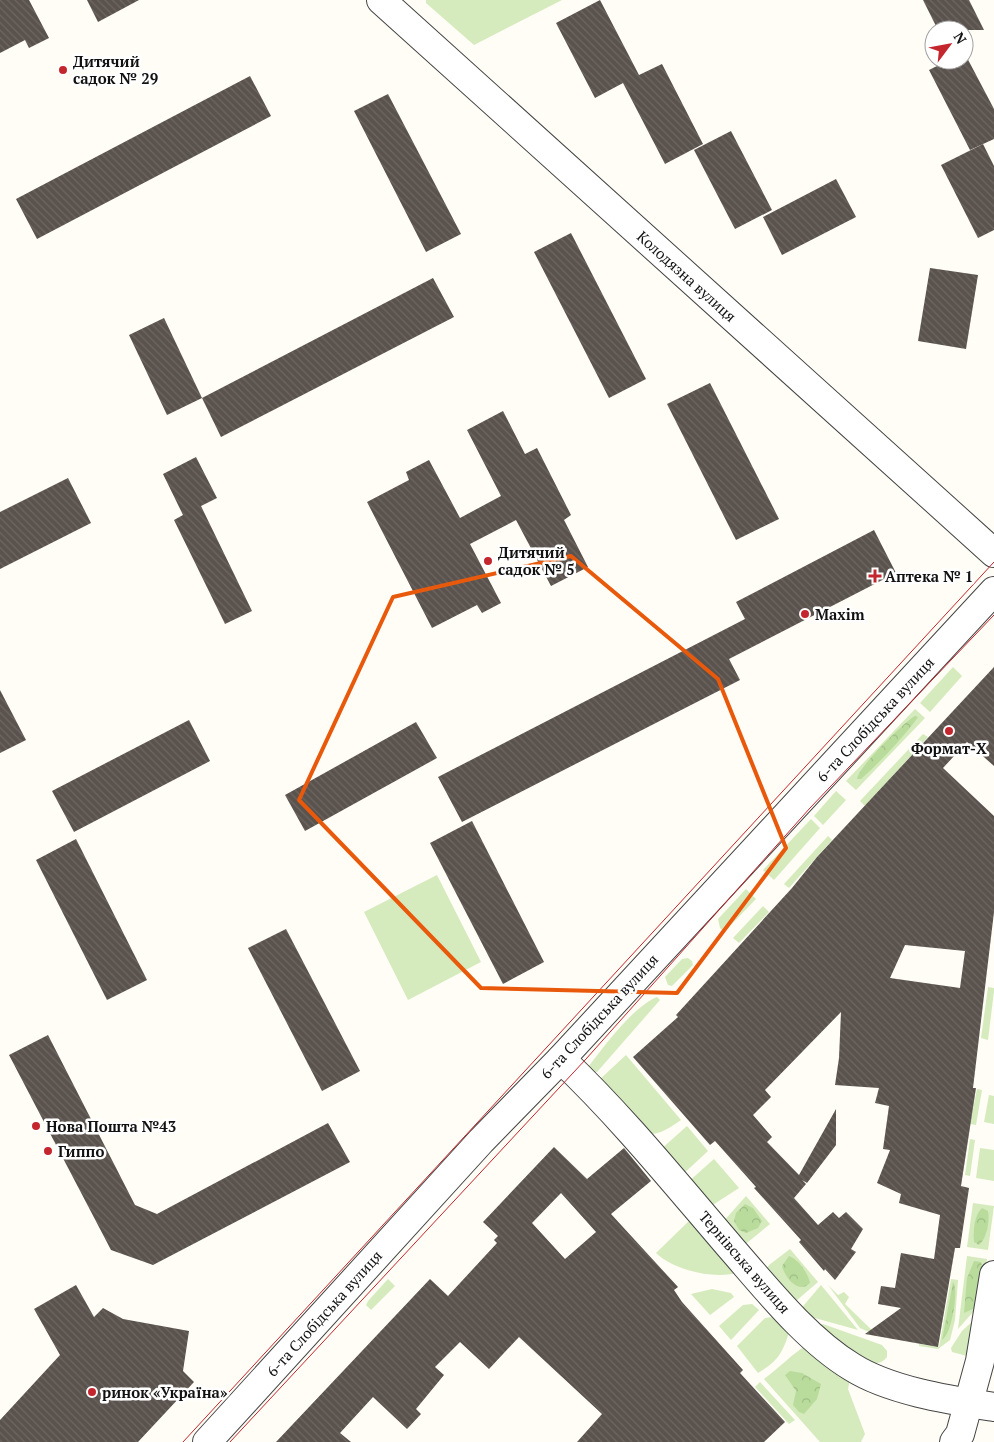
<svg xmlns="http://www.w3.org/2000/svg" width="994" height="1442" font-family="'PT Serif',serif">
<style>
.grass{fill:#d5ebbd}
.forest{fill:url(#forest-crowns)}
.building{fill:url(#building-back-hatch);fill-rule:evenodd}
.lines{fill:none;stroke-linecap:round;stroke-linejoin:round}
.minor-casing{stroke:#444;stroke-width:30}
.minor{stroke:#fff;stroke-width:28}
.tram{stroke:#c4262e;stroke-width:1}
.marked{fill:none;stroke:#e8590c;stroke-width:4;stroke-linejoin:round}
.poi-dot{fill:#c4262e;stroke:#fff;stroke-width:2}
.labels{text-anchor:middle;dominant-baseline:central;stroke-width:5;stroke-linejoin:round;paint-order:stroke}
.poi-label{font-size:15px;font-weight:bold;fill:#111;stroke:#fff;text-anchor:start}
.street-label{font-size:15px;fill:#111;stroke:#fff}
</style>
<defs>
<pattern id="forest-crowns" width="20" height="18" patternUnits="userSpaceOnUse" patternTransform="scale(1.25)"><rect width="20" height="18" fill="#b9dc9c"/><path d="M2 6a3 3 0 1 1 6 0M12 15a3 3 0 1 1 6 0" fill="none" stroke="#9ebc85"/></pattern>
<pattern id="building-back-hatch" width="6" height="6" patternUnits="userSpaceOnUse" patternTransform="scale(1.25)"><rect width="6" height="6" fill="#5a524d"/><path d="M-1 5l2 2M0 0l6 6M5-1l2 2" fill="none" stroke="#6d6662"/></pattern>
</defs>
<rect width="100%" height="100%" fill="#fffdf5"/>
<g class="grass">
<path d="M426,0H562L474,45L426,3Z"/>
<path d="M953,667L962,676L930,712L920,703Z"/>
<path d="M915,709L925,718L856,790L846,781Z"/>
<path d="M923,734L928,737L865,806L860,801Z"/>
<path d="M836,791L846,800L823,825L814,816Z"/>
<path d="M811,819L820,828L774,880L763,870Z"/>
<path d="M828,836L832,840L789,888L784,884Z"/>
<path d="M437,875L481,962L408,1000L364,912Z"/>
<path d="M746,889L756,899L724,932L720,928L718,919Z"/>
<path d="M763,906L769,912L739,943L733,938Z"/>
<path d="M688,958L692,961L693,965L672,986L668,985L665,977L682,959Z"/>
<path d="M988,987L994,988V991L988,1040L981,1038Z"/>
<path d="M657,997L660,1000L597,1072L592,1073L589,1066C605,1045 633,1007 657,997Z"/>
<path d="M626,1055L681,1120C669,1128 659,1136 644,1134L598,1081Z"/>
<path d="M977,1089L982,1090L976,1125L970,1124Z"/>
<path d="M989,1095L994,1096V1124L984,1122Z"/>
<path d="M687,1126L708,1151L681,1176L659,1151Z"/>
<path d="M970,1139L975,1140L970,1176L965,1175Z"/>
<path d="M980,1148L994,1150V1181L976,1178Z"/>
<path d="M714,1159L739,1188L708,1208L687,1183Z"/>
<path d="M746,1196L770,1224L742,1247L722,1223Z"/>
<path d="M973,1203L994,1206L988,1250L967,1247Z"/>
<path d="M692,1218L740,1272C716,1280 675,1271 656,1253Z"/>
<path d="M790,1249L818,1282L796,1301L764,1272L769,1265Z"/>
<path d="M967,1256L987,1259L981,1303L958,1329Z"/>
<path d="M388,1279L395,1286L371,1310L366,1305L368,1301Z"/>
<path d="M951,1279L958,1280L955,1320L950,1340L938,1349L919,1346V1344L939,1347Z"/>
<path d="M821,1285L858,1330L804,1315L799,1311Z"/>
<path d="M828,1285L838,1295L844,1292L849,1297L845,1304L878,1336L860,1328Z"/>
<path d="M712,1289L731,1293L734,1297L710,1315L691,1294Z"/>
<path d="M752,1304L759,1310L731,1340L719,1326L743,1305Z"/>
<path d="M780,1316L791,1327C783,1351 780,1360 758,1373L737,1346L765,1318Z"/>
<path d="M976,1318L967,1356L952,1352L951,1348L962,1331Z"/>
<path d="M823,1324L882,1345L887,1351V1357C870,1379 831,1338 816,1326Z"/>
<path d="M808,1344L850,1379L848,1389L865,1434L861,1442H820L764,1379C779,1368 792,1354 808,1344Z"/>
<path d="M760,1382L795,1420L789,1424L755,1387Z"/>
</g>
<g class="forest">
<path d="M915,716L918,717L916,720C900,741 881,761 861,779H857C858,767 904,722 915,716Z"/>
<path d="M745,1204L753,1208L762,1221L758,1228L746,1233L739,1230L734,1221L736,1213Z"/>
<path d="M982,1208L988,1211C990,1221 987,1238 979,1245L974,1242C973,1232 974,1215 982,1208Z"/>
<path d="M789,1256C799,1260 808,1273 810,1283C799,1295 785,1278 782,1266Z"/>
<path d="M974,1261L981,1262L982,1266L977,1302L973,1309L964,1313L967,1278Z"/>
<path d="M953,1282C959,1289 952,1334 942,1340Z"/>
<path d="M790,1371L802,1373L821,1384L817,1399L804,1414L799,1412L793,1405L796,1391L785,1375Z"/>
</g>
<g class="building">
<path d="M0,0H29L49,38L29,48L25,40L0,53Z"/>
<path d="M87,0H139L98,22Z"/>
<path d="M600,0L639,75L662,64L703,144L665,164L623,83L595,98L556,23Z"/>
<path d="M923,0H969L984,30H938Z"/>
<path d="M964,52L994,109V139L970,150L929,70L949,60H964Z"/>
<path d="M250,76L271,116L37,239L16,199Z"/>
<path d="M388,94L461,234L426,252L354,111Z"/>
<path d="M731,131L772,210L735,229L694,150Z"/>
<path d="M983,144L994,166V230L978,238L941,165Z"/>
<path d="M836,179L856,217L782,255L763,217Z"/>
<path d="M571,233L646,379L609,398L534,252Z"/>
<path d="M930,268L978,275L966,349L918,341Z"/>
<path d="M433,278L454,317L221,437L202,398Z"/>
<path d="M164,318L202,398L167,415L129,335Z"/>
<path d="M710,383L779,519L736,540L667,404Z"/>
<path d="M503,411L525,454L537,448L571,515L564,520L588,567L551,586L516,520L470,544L501,603L482,613L477,605L432,628L367,502L409,480L406,472L429,460L460,518L501,496L467,430Z"/>
<path d="M196,457L217,498L201,506L252,611L225,624L174,520L183,515L163,474Z"/>
<path d="M68,478L91,523L0,569V512Z"/>
<path d="M874,530L896,573L729,659L740,680L462,822L438,777L745,619L736,602Z"/>
<path d="M994,667V766L967,742L943,768L994,816V912L973,1088H976L961,1186L969,1188L960,1248H955L938,1347L865,1334L901,1308L878,1304L881,1286L895,1288L901,1253L934,1259L940,1215L899,1203L901,1194L877,1183L890,1150L883,1149L889,1106L875,1103L879,1088L835,1085L839,1058L841,1012L765,1090L771,1097L753,1115L772,1137L767,1142L799,1175L836,1109V1145L807,1183L802,1180L806,1184L794,1198L818,1225L833,1212L839,1218L846,1212L863,1229L851,1249L856,1252L835,1280L825,1269L824,1271L799,1242L801,1240L754,1188L756,1187L715,1141L710,1145L633,1057L678,1017L676,1015L792,888L817,857ZM905,945L965,951L960,988L890,978Z"/>
<path d="M0,690L26,740L0,753Z"/>
<path d="M189,720L210,761L74,832L52,791Z"/>
<path d="M416,722L437,758L305,831L285,795Z"/>
<path d="M472,821L544,962L503,984L430,843Z"/>
<path d="M76,839L147,980L107,1000L36,860Z"/>
<path d="M286,929L360,1071L322,1091L248,948Z"/>
<path d="M48,1035L135,1205L157,1214L328,1123L350,1162L153,1265L111,1250L9,1055Z"/>
<path d="M554,1147L587,1179L624,1148L651,1181L611,1214L678,1287L674,1290L682,1302L743,1370L740,1373L785,1422L764,1442H577L602,1414L519,1337L489,1369L460,1342L435,1367L444,1375L416,1409L421,1414L407,1429L373,1397L340,1433L351,1442H276L430,1279L448,1296L497,1243L494,1240L498,1236L483,1222ZM561,1193L596,1232L565,1259L532,1223Z"/>
<path d="M76,1285L94,1317L103,1308L123,1319L189,1331L183,1371L194,1382L138,1442H0V1420L60,1355L34,1309Z"/>
</g>
<g class="lines">
<g class="minor-casing">
<g id="minor">
<path d="M381,0L994,553"/>
<path d="M561,1059C622,1117 676,1184 731,1248C766,1288 806,1339 852,1367C890,1391 950,1400 994,1407"/>
<path d="M207,1442L481,1141L561,1059L994,591"/>
<path d="M954,1442L960,1434L980,1361L994,1275"/>
</g>
</g>
<use href="#minor" class="minor"/>
<g class="tram">
<path d="M183,1442L994,562"/>
<path d="M230,1442L586,1059L810,808L994,615"/>
</g>
</g>
<path class="marked" d="M571,556L718,679L786,848L677,993L481,988L299,800L393,597Z"/>
<g class="poi-dot">
<circle cx="63" cy="70" r="5"/>
<circle cx="488" cy="561" r="5"/>
<path d="M872.5 568.5h5v5h5v5h-5v5h-5v-5h-5v-5h5z"/>
<circle cx="805" cy="614" r="5"/>
<circle cx="949" cy="731" r="5"/>
<circle cx="36" cy="1126" r="5"/>
<circle cx="48" cy="1151" r="5"/>
<circle cx="92" cy="1392" r="5"/>
</g>
<g class="labels">
<g class="poi-label">
<text x="73" y="61">Дитячий<tspan x="73" dy="17">садок № 29</tspan></text>
<text x="498" y="552">Дитячий<tspan x="498" dy="17">садок № 5</tspan></text>
<text x="885" y="576">Аптека № 1</text>
<text x="815" y="614">Maxim</text>
<text x="949" y="748" text-anchor="middle">Формат-X</text>
<text x="46" y="1126">Нова Пошта №43</text>
<text x="58" y="1151">Гиппо</text>
<text x="102" y="1392">ринок «Україна»</text>
</g>
<g class="street-label">
<text transform="translate(687 276) rotate(42)">Колодязна вулиця</text>
<text transform="translate(875 719) rotate(-47)">6-та Слобідська вулиця</text>
<text transform="translate(599 1016) rotate(-47)">6-та Слобідська вулиця</text>
<text transform="translate(745 1262) rotate(49)">Тернівська вулиця</text>
<text transform="translate(324 1313) rotate(-48)">6-та Слобідська вулиця</text>
</g>
</g>
<g transform="translate(949 45) rotate(58)"><circle r="24" fill="#ffffff" stroke="#a0a0a0"/>
<path d="M0-4L9 19L0 12L-9 19Z" fill="#c4262e"/>
<text y="-8" font-size="14" font-weight="bold" text-anchor="middle" fill="#111111">N</text>
</g>
</svg>
